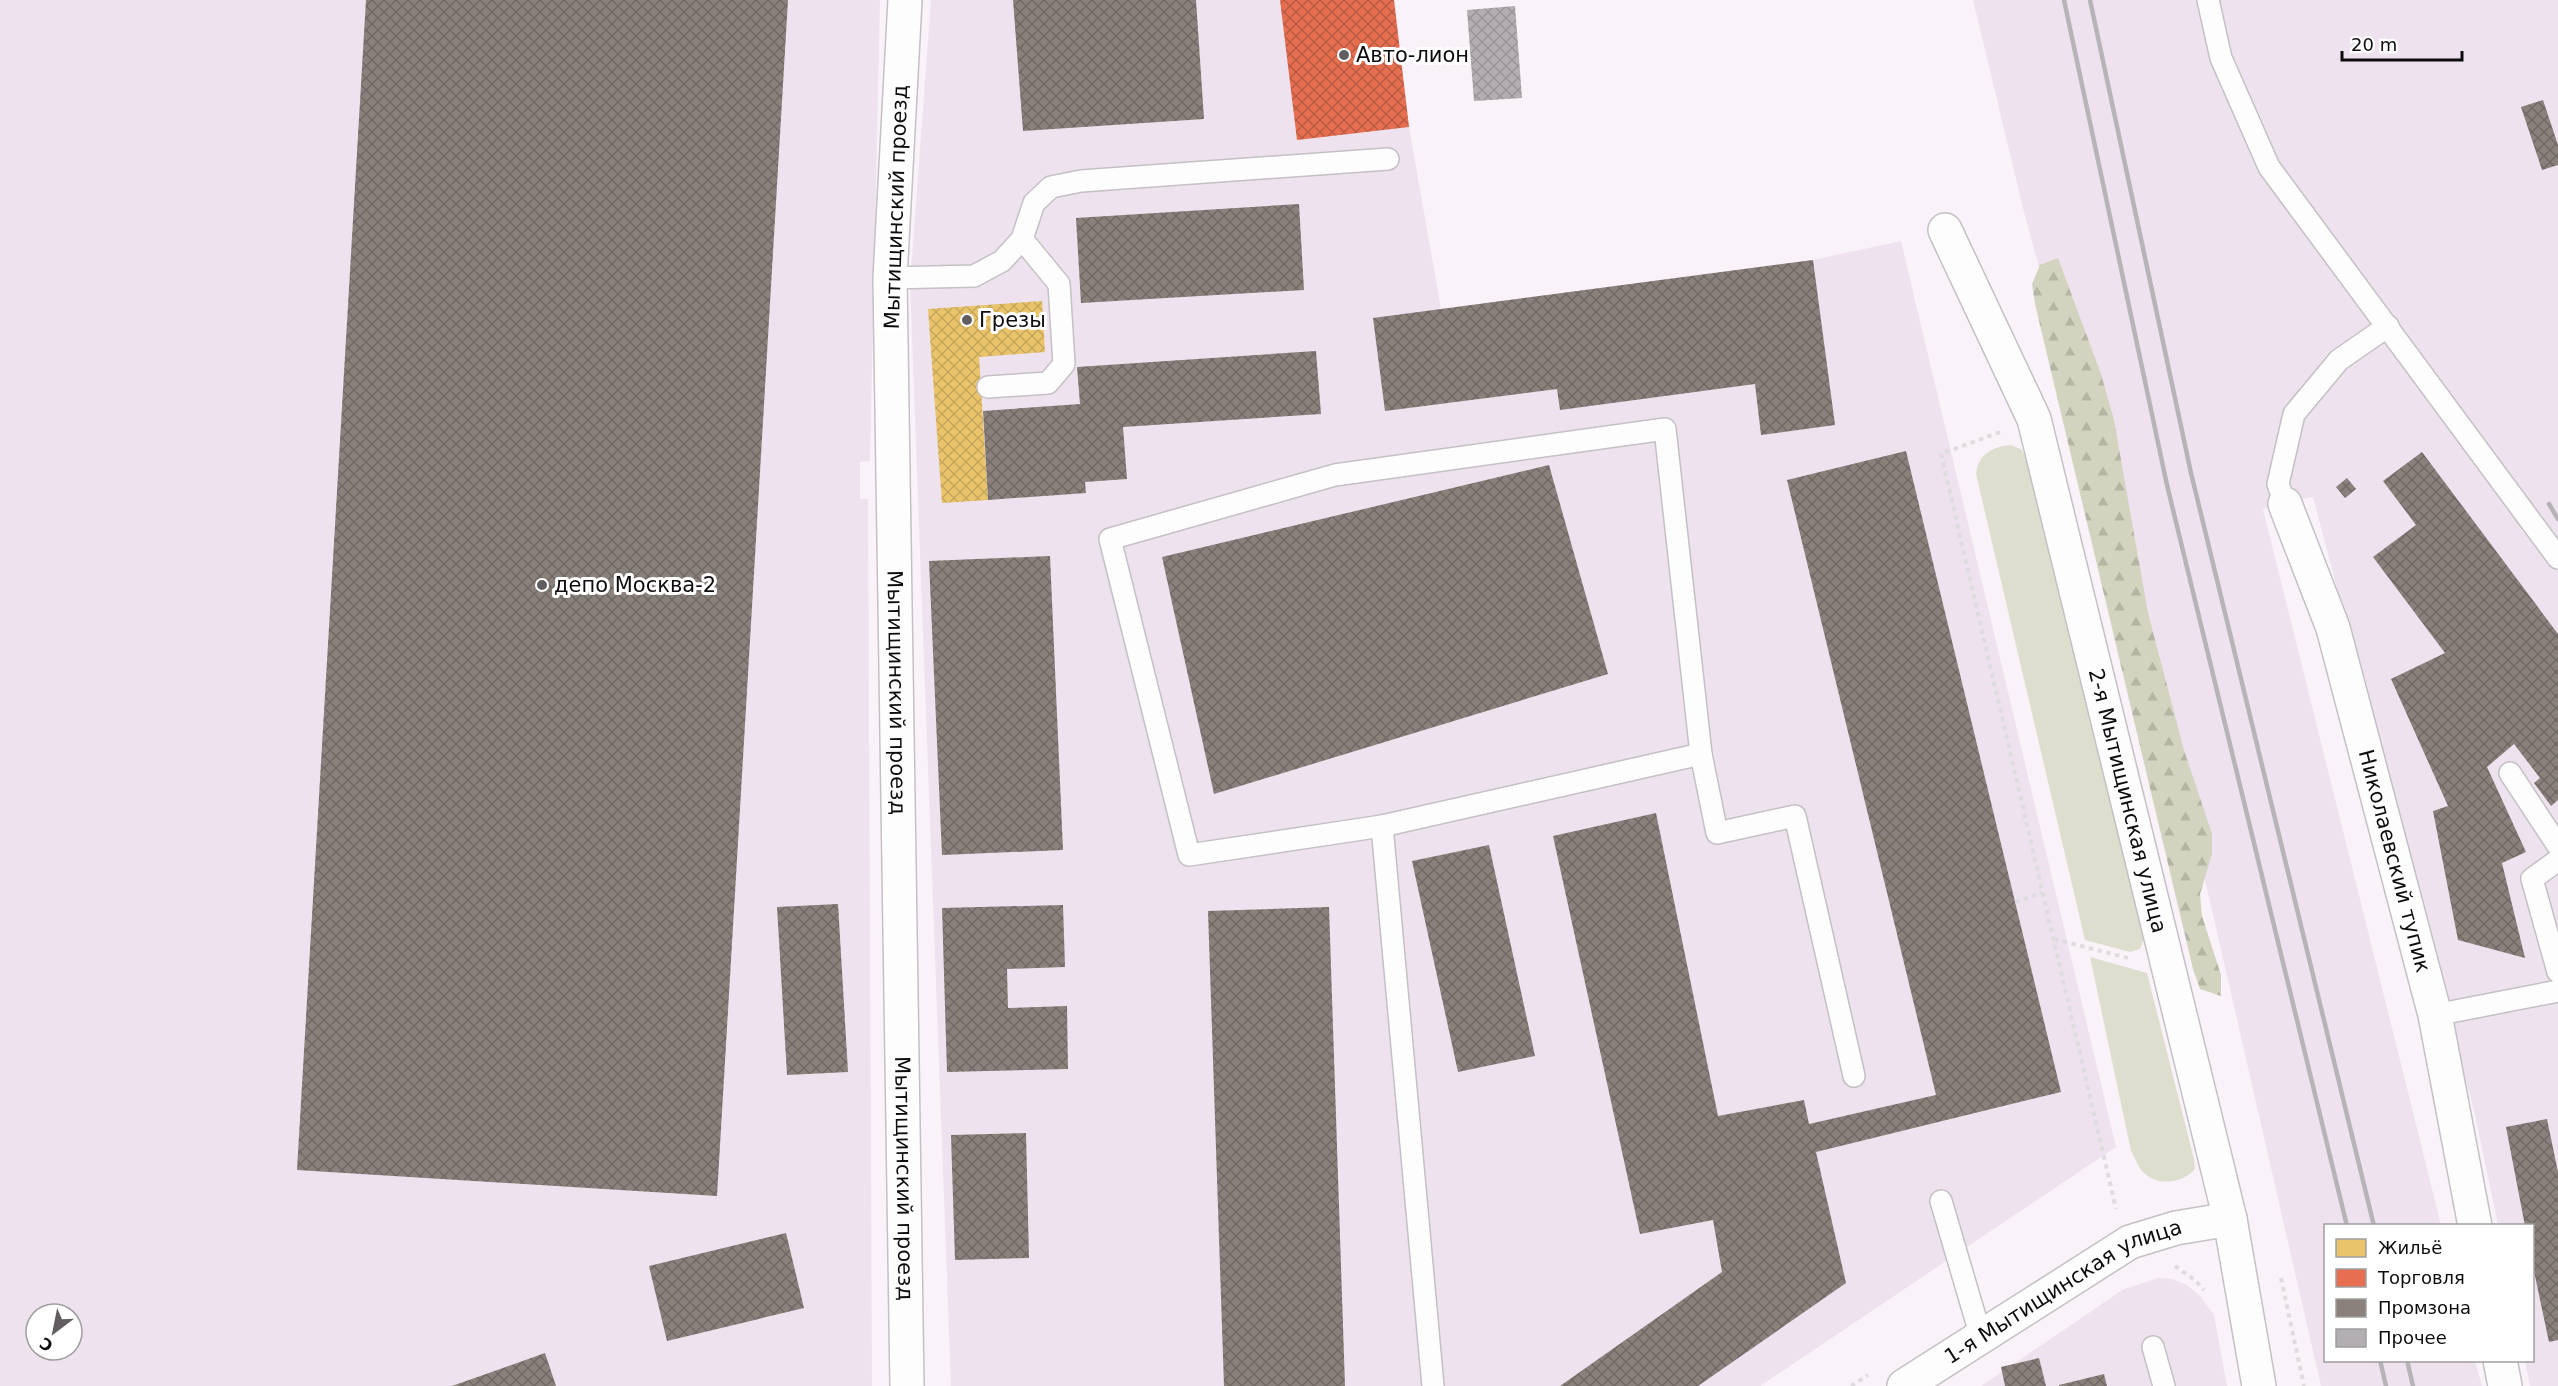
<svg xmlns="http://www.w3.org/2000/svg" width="2558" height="1386" font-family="'DejaVu Sans',sans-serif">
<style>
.built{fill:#ede2ed;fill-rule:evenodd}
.grass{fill:#dedece}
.forest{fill:url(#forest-firs)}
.homes{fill:url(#homes-cross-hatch)}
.shops{fill:url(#shops-cross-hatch)}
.industry{fill:url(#industry-cross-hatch)}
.building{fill:url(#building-cross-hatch)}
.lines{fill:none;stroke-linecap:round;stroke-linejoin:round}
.service-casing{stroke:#c4c0c4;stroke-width:24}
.minor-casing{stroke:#c4c0c4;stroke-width:36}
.path{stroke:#dedcde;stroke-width:4;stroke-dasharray:4.5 4.5;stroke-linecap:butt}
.service{stroke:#fefdfe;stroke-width:21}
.minor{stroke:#fefdfe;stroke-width:33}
.rail{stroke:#b6b4b6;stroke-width:4.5}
.poi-dot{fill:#615d61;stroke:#fff;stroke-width:2}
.labels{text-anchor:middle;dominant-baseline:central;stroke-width:6;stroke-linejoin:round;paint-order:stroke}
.poi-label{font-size:21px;fill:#0f0c0f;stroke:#fff;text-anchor:start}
.street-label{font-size:21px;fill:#0f0c0f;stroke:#fff}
</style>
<defs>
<pattern id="forest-firs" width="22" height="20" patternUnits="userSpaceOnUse" patternTransform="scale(1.5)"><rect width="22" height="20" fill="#d3d4bf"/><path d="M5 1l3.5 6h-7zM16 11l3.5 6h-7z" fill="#b4b5a3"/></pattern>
<pattern id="homes-cross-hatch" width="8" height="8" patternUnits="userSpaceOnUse" patternTransform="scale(1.5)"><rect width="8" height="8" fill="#e9c46a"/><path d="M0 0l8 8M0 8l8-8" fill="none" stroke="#c7a75b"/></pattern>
<pattern id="shops-cross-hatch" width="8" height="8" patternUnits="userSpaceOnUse" patternTransform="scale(1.5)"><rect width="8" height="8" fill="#e76f51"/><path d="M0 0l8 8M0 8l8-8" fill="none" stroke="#ba5a42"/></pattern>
<pattern id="industry-cross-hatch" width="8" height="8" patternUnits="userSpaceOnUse" patternTransform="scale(1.5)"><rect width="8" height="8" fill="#8a817c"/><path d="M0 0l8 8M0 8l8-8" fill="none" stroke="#6f6864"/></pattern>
<pattern id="building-cross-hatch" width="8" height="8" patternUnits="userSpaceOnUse" patternTransform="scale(1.5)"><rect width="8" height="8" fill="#b2aeb2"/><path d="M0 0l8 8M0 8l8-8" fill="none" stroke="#989498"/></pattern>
</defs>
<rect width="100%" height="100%" fill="#f9f3f9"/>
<g class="built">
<path d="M0,0H880L870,461L860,462V499H868L872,1386H0ZM36,1314H72V1350H36Z"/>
<path d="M931,0H1394L1409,127L1441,309L1813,260L1901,241L2116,1147L1760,1386H951L910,284Z"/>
<path d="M1973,0H2558V1386H2530L2525,1361L2532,1360V1226L2498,1225L2475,1115L2313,497L2263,509L2441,1225L2326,1226V1360L2475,1361L2482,1386H2321L2208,893L2024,212Z"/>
<path d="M2159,1278L2172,1279L2187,1285L2201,1297L2214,1315L2227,1386H1981L2124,1289Z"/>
</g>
<g class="grass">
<path d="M2010,445L2021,449L2031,466L2143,929L2144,939L2140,949L2130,952L2085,940L1976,474C1978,455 1991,447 2010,445Z"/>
<path d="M2090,957L2147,973L2194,1159L2195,1169C2183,1183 2157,1187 2143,1172C2138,1167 2135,1158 2131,1151Z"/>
</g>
<path class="forest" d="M2058,258L2101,374L2114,420L2148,613L2184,750L2212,834V854L2200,894L2202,916L2221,975V996L2200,989L2193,969L2035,304L2032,284L2040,265Z"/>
<path class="homes" d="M1042,301L1045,352L979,357L988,500L942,503L928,309Z"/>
<path class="shops" d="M1280,0H1394L1409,127L1297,140Z"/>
<g class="industry">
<path d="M366,0H788L717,1196L297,1170Z"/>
<path d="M1013,0H1196L1204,119L1023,131Z"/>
<path d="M2543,100L2558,145V165L2542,170L2521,107Z"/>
<path d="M1299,204L1304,290L1081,303L1076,218Z"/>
<path d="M1813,260L1835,425L1761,435L1755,384L1560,410L1557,389L1385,411L1373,318Z"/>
<path d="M1316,351L1321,414L1123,427L1127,479L1085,482L1086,493L988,500L983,411L1080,404L1077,367Z"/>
<path d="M1906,451L2061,1092L1816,1152L1846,1283L1698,1386H1560L1722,1272L1713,1220L1640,1234L1553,836L1656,813L1718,1116L1804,1100L1809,1124L1936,1095L1787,480Z"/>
<path d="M2422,452L2558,634V800L2551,806L2534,783L2540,778L2514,744L2487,767L2526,852L2502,863L2525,958L2458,940L2433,811L2448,806L2391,679L2445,653L2373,557L2416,525L2383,481Z"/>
<path d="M1549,465L1608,674L1214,794L1162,557Z"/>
<path d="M2347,478L2356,489L2345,498L2336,487Z"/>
<path d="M1050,556L1063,850L942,855L929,561Z"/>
<path d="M1489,845L1535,1056L1458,1072L1412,861Z"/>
<path d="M838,904L848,1072L787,1075L777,907Z"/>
<path d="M1063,905L1065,967L1007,969L1008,1008L1067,1006L1068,1069L947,1072L942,908Z"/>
<path d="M1329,907L1345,1386H1224L1208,911Z"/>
<path d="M2547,1119L2558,1172V1340L2549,1342L2532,1262V1226H2525L2506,1127Z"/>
<path d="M1026,1133L1029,1258L955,1260L951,1135Z"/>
<path d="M786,1233L804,1308L667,1341L649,1266Z"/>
<path d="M545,1353L556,1386H452Z"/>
<path d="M2039,1358L2046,1386H2005L2001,1367Z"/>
<path d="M2104,1374L2107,1386H2059V1385Z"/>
</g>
<path class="building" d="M1515,6L1522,98L1474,101L1467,10Z"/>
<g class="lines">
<g class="service-casing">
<g id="service">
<path d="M2208,0L2221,58L2269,167L2558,558"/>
<path d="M890,278L974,276L1002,261L1022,239L1034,203L1051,187L1081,181L1388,159"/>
<path d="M988,387L1048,383L1064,364L1059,284L1022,239"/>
<path d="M2285,504L2278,484L2294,414L2339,360L2388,326"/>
<path d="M2510,773L2558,846"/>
<path d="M1382,826L1189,855L1110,539L1335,475L1665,429L1701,754"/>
<path d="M2558,860L2532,879L2558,972"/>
<path d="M2435,1015L2558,991"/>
<path d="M1941,1201L1981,1337"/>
<path d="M2153,1347L2164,1386"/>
<path d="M1433,1386L1382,826L1701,754L1717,833L1795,816L1854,1076"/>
</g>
</g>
<g class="minor-casing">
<g id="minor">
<path id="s1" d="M905,0L890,278L907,1386"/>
<path id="s2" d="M1945,230L2034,419L2230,1219L2259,1386"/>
<path id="s3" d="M2285,504L2333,628L2435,1015L2475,1226"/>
<path d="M2500,1360L2505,1386"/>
<path id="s4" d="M1904,1386L2130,1242L2176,1228L2230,1219"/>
</g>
</g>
<g class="path">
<path d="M2000,432L1941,454L2116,1209"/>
<path d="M2015,902L2042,893"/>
<path d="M2054,939L2128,958"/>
<path d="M2175,1266L2195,1280L2204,1290"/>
<path d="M2281,1278L2304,1386"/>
<path d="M1851,1386L1868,1375"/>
</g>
<use href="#service" class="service"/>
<use href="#minor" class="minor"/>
<g class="rail">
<path d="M2064,0L2167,485L2347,1226"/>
<path d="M2090,0L2191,473L2374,1226"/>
<path d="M2549,504L2558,519"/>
<path d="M2380,1360L2386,1386"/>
<path d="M2407,1360L2413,1386"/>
</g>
</g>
<g class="poi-dot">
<circle cx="1344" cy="55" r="6"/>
<circle cx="967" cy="320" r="6"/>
<circle cx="542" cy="585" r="6"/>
</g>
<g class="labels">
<g class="poi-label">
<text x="1356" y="55">Авто-лион</text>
<text x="979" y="320">Грезы</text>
<text x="554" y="585">депо Москва-2</text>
</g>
<g class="street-label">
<text transform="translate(896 207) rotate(-88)">Мытищинский проезд</text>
<text stroke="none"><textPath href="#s1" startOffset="693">Мытищинский проезд</textPath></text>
<text stroke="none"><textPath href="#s2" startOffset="602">2-я Мытищинская улица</textPath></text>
<text stroke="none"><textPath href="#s3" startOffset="374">Николаевский тупик</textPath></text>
<text stroke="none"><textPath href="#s1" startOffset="1179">Мытищинский проезд</textPath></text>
<text stroke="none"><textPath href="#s4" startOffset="186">1-я Мытищинская улица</textPath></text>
</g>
</g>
<rect x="2324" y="1224" width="210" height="138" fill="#ffffff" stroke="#9f9e9f" stroke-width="1.5"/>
<rect x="2336" y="1239" width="30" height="18" fill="#e9c46a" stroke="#9f9e9f" stroke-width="1.5"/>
<text x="2378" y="1254" font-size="18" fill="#0f0c0f">Жильё</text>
<rect x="2336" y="1269" width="30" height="18" fill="#e76f51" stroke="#9f9e9f" stroke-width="1.5"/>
<text x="2378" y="1284" font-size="18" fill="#0f0c0f">Торговля</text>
<rect x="2336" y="1299" width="30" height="18" fill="#8a817c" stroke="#9f9e9f" stroke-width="1.5"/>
<text x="2378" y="1314" font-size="18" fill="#0f0c0f">Промзона</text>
<rect x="2336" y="1329" width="30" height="18" fill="#b2aeb2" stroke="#9f9e9f" stroke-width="1.5"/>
<text x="2378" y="1344" font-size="18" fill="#0f0c0f">Прочее</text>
<g transform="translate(54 1332) rotate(212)"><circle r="28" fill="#ffffff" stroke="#9f9e9f" stroke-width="1.5"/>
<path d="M0-4.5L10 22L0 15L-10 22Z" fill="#615d61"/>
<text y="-9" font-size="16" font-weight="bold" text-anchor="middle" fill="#0f0c0f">С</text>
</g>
<path d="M2342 51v9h120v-9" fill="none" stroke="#0f0c0f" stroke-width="3"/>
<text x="2351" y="51" font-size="18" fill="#0f0c0f" stroke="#ffffff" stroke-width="4.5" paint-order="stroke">20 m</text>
</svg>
